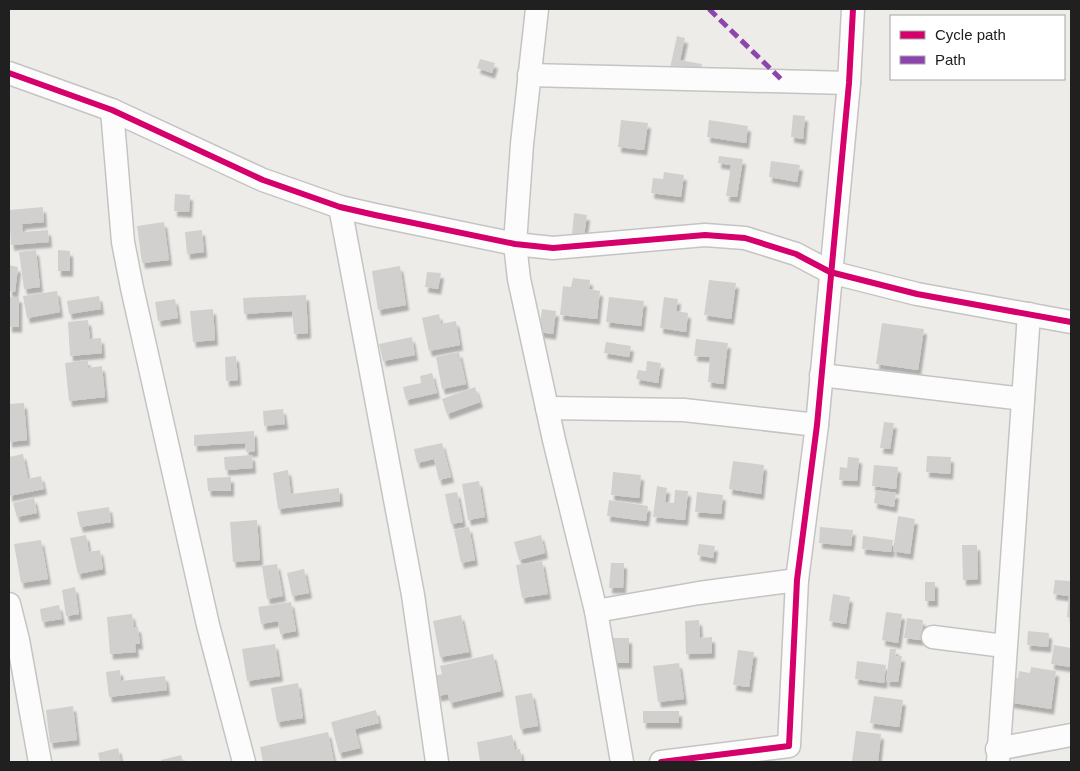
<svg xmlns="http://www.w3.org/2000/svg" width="1080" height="771" font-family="Arial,sans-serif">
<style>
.building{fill:#d2d0ce;filter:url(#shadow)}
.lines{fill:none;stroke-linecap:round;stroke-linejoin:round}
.minor-casing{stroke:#c5c4c3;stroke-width:25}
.minor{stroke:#fcfcfc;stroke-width:22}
.quiet{stroke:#8e44ad;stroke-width:5;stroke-dasharray:10 5;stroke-linecap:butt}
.cycleway-casing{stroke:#fff;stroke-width:9}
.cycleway{stroke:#d6006c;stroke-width:6}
</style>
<defs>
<filter id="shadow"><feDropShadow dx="3" dy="5.5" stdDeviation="1" flood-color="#0004"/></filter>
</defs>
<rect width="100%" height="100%" fill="#eeece9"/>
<g class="building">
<path d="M677,36L685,38L680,60L702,64L700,74L670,68Z"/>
<path d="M480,59L495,63L492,73L477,68Z"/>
<path d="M793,115L805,116L803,139L791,137Z"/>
<path d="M621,120L648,123L644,150L618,147Z"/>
<path d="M709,120L748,126L746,143L707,137Z"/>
<path d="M719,156L743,159L737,197L726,196L731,165L718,163Z"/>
<path d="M771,161L800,165L797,182L769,177Z"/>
<path d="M664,172L684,175L681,197L651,193L653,178L663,179Z"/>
<path d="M175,194L190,195L189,212L174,211Z"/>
<path d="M43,207L44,222L22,224L23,232L48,230L49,242L11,245L9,210Z"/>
<path d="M574,213L587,215L584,236L572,234Z"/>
<path d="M164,222L169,260L142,263L137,226Z"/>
<path d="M202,230L204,252L187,254L185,232Z"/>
<path d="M36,250L40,287L24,289L19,252Z"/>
<path d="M58,250L70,251V271H58Z"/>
<path d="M9,265L18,267L15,292L9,291Z"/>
<path d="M400,266L406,305L378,310L372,271Z"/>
<path d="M427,272L441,273L438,289L425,287Z"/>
<path d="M573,278L590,280L589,289L600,291L597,319L560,315L563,286L571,287Z"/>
<path d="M709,280L736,283L731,319L704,315Z"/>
<path d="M57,291L60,312L27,318L23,296Z"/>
<path d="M306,295L308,333L294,334L292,311L244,314L243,298Z"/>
<path d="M99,296L101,309L69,314L67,301Z"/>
<rect x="9" y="297" width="10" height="30"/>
<path d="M609,297L644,301L641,326L606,322Z"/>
<path d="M664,297L678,299L676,311L688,313L686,332L660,328Z"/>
<path d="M175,299L178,318L158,321L155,302Z"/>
<path d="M213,309L215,340L193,342L190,311Z"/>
<path d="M542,309L556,311L553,334L539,332Z"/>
<path d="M439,314L441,324L456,321L460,345L429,351L422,318Z"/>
<path d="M88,320L90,339L101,338L102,353L70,356L68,322Z"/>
<path d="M882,323L924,329L918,370L876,364Z"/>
<path d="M412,337L415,355L383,361L379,344Z"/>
<path d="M696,339L728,343L723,384L708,382L710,357L694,356Z"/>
<path d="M606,342L631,346L629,357L604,353Z"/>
<path d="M459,352L466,384L442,389L436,357Z"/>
<path d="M236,356L238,380L226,381L225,357Z"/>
<path d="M88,360V368L102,366L105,397L69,401L65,363Z"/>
<path d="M647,361L661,363L658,383L636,379L638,370L646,371Z"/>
<path d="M432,373L437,393L406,400L403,387L421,383L420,376Z"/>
<path d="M475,387L480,402L447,414L442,399Z"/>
<path d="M24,403L27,440L9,442V404Z"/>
<path d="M283,409L285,424L264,426L263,411Z"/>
<path d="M884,422L894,423L890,449L880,448Z"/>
<path d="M254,431L255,451L246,452L245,443L194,446V435Z"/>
<path d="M442,443L451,477L439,480L434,459L417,463L414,449Z"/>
<path d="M23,454L28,479L41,476L44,489L9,496V457Z"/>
<path d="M252,455L253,468L225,470L224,457Z"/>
<path d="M927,456L951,457L950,474L926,472Z"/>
<path d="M848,457L859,458L857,481L839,480L840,467L847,468Z"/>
<path d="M733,461L764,465L761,494L729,489Z"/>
<path d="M874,465L898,467L896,489L872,486Z"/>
<path d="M288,470L291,494L339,488L340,501L278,509L273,473Z"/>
<path d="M613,472L641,475L639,498L611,495Z"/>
<path d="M231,477V491H208L207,478Z"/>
<path d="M479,481L485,517L468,520L462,484Z"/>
<path d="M657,486L667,488L665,502L674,503L675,490L688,491L685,520L653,517Z"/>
<path d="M876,490L896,493L894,507L874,503Z"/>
<path d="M457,492L463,522L451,524L445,494Z"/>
<path d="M697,492L723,495L721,514L695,512Z"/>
<path d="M34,498L37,513L17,517L13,503Z"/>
<path d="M609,500L648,506L646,521L607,516Z"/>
<path d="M109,507L111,522L80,527L77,512Z"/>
<path d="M898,516L915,519L910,554L893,551Z"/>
<path d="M257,520L260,560L233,562L230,522Z"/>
<path d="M469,527L475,560L461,563L454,530Z"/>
<path d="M820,527L853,530L851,546L819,543Z"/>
<path d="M86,535L89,552L100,550L103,569L78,574L70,538Z"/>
<path d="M541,535L545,553L519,560L514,542Z"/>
<path d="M863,536L893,540L891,552L862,549Z"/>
<path d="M41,540L48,579L21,583L14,544Z"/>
<path d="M699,544L715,546L713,558L697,555Z"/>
<path d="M962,545H977L978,579L963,580Z"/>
<path d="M542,561L548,594L522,598L516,565Z"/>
<path d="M611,563H624L623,588H609Z"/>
<path d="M277,564L283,596L267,599L262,566Z"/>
<path d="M304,569L309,593L292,596L287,573Z"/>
<path d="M1055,580L1071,581V618L1067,617L1069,596L1053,594Z"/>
<rect x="925" y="582" width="10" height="19"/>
<path d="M75,587L79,614L66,616L62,590Z"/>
<path d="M833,594L850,597L846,624L829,621Z"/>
<path d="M291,602L296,631L280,634L278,621L261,624L258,607Z"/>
<path d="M59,605L62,619L42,622L40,609Z"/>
<path d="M886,612L902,614L898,643L882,640Z"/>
<path d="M132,614L134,627H138L140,644H135L136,652L110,654L107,617Z"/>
<path d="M461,615L469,652L440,657L433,621Z"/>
<path d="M907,618L923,620L921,640L904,638Z"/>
<path d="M699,620L700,638L712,637V653L686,654L685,621Z"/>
<path d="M1028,631L1049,633L1048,647L1027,645Z"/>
<rect x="610" y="638" width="19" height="25"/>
<path d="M275,644L280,676L247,681L242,649Z"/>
<path d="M1054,645L1071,648V667L1051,664Z"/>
<path d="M890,649H896L895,656H902L898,682L886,681Z"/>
<path d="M738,650L754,652L749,687L733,685Z"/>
<path d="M493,654L501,691L450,703L448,694L438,696L434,676L442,674L440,666Z"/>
<path d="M857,661L886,665L884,683L855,679Z"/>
<path d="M679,663L684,699L658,702L653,666Z"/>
<path d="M1031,667L1056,671L1051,709L1008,702L1012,677L1018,678L1019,671L1030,673Z"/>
<path d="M120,670L121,681L165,676L167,690L109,697L106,672Z"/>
<path d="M298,683L303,718L277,722L271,688Z"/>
<path d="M532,693L538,726L520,729L515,696Z"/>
<path d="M874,696L903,700L899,727L870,723Z"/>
<path d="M73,706L77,740L50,743L46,710Z"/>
<path d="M376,710L379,723L355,729L360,748L339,753L331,722Z"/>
<rect x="643" y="711" width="36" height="12"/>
<path d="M856,731L881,734L878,762H852Z"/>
<path d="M328,732L334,762H263L260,747Z"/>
<path d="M512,735L515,750L520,749L522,762H480L477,742Z"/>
<path d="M118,748L121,762H100L98,753Z"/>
<path d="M181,755L183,762H161V760Z"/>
</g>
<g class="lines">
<g class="minor-casing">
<g id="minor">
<path d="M537,9L522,144L515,244L519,279L554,440L596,611L622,762"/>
<path d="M9,73L112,110L263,180L340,207L375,215L515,244L553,248L705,235L745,238L796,254L830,272L917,294L1071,322"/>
<path d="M529,75L849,83"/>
<path d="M112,110L123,242L132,288L208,625L244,762"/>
<path d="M340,207L413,595L437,762"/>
<path d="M821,375L1023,399"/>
<path d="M547,408L684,410L817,425"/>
<path d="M9,604L18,640L40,762"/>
<path d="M596,611L699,593L797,580"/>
<path d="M933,637L1004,646"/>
<path d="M997,749L1071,735"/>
<path d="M661,762L789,746L797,580L817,425L849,83L853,9"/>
<path d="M998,762L1029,314"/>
</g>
</g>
<use href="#minor" class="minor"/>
<path class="quiet" d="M709,9L784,82"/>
<g class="cycleway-casing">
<g id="cycleway">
<path d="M9,73L112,110L263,180L340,207L375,215L515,244L553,248L705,235L745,238L796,254L830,272L917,294L1071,322"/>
<path d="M661,762L789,746L797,580L817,425L849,83L853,9"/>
</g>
</g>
<use href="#cycleway" class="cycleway"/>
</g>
<rect width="1080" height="771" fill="none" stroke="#202020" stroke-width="20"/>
<rect x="890" y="15" width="175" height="65" fill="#ffffff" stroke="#a6a6a6"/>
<rect x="900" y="31" width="25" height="8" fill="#d6006c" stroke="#a6a6a6"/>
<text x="935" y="40" font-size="15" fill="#202020">Cycle path</text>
<rect x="900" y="56" width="25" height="8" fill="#8e44ad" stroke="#a6a6a6"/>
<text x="935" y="65" font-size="15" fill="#202020">Path</text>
</svg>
